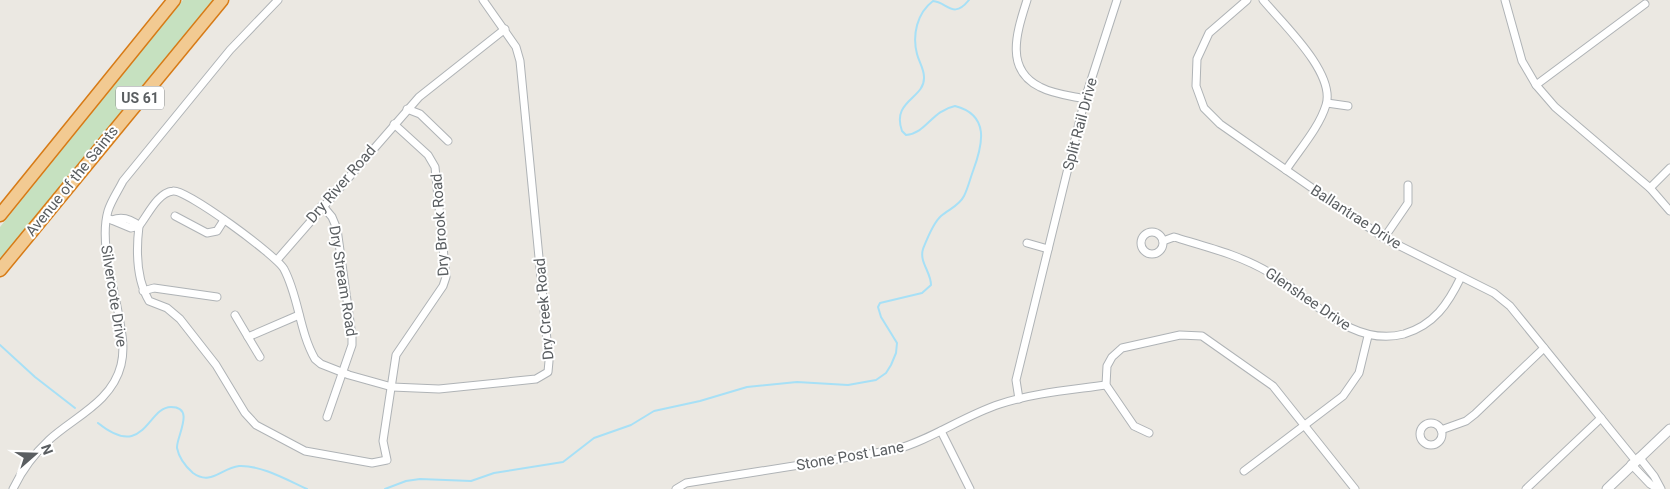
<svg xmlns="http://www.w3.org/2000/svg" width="1670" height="489" font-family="Roboto,sans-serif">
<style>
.green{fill:#c6e1c0}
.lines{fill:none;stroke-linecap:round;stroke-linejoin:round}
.stream{stroke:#a7e0f6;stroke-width:2}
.minor-casing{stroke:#afb3b6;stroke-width:9}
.tertiary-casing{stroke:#afb3b6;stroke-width:11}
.motorway-casing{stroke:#d77b16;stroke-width:15}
.minor{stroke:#fff;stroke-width:7}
.tertiary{stroke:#fff;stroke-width:9}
.motorway{stroke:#f2ca92;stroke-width:12}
.labels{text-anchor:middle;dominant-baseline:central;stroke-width:4;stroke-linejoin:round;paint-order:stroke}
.shield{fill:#fff;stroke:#8c8e90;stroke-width:1}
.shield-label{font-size:14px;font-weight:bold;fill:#5a5e61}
.street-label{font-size:15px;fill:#5a5e61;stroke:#fff}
</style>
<rect width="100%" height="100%" fill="#ebe8e2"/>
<path class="green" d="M183,0H216L0,263V227Z"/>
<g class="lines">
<g class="stream">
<path d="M0,345L35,377L75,408"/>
<path d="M98,423C145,461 147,407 171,407C196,407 176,437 177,448C179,458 185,466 193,473C211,486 221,468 239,466C261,465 287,480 307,489"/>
<path d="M385,489L406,481L420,479L471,481L494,473L563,462L594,438L631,425L654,411L700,401L747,387L797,382L848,385L876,380L886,373L891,365L896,353L897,343L881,317L878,307L880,303L922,293L931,285C931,272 919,262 923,249C927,239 933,223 941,216C949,209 959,206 964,196C968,188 970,179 973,171C983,144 990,115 955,106C931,111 927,133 906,135L902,131C891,100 925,99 924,77C924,69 919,62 917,54C912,35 917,13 933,1C947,2 953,20 969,0"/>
</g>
<g class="minor-casing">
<g id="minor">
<path d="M1027,0C1018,29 1003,69 1040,87C1053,94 1071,96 1085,99"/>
<path d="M1247,0L1209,33L1197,59L1196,86L1204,108L1220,124L1384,238L1494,293L1510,306L1635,460"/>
<path d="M1263,0C1282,23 1336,73 1326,105C1319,128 1299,150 1286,170"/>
<path d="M1505,0L1522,61L1536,85L1555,107L1650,188L1670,211"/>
<path d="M1536,85L1645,4"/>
<path d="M1327,103L1348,106"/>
<path d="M407,109L420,114L448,141"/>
<path d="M1650,188L1670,168"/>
<path d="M322,205L332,217L337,229L352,336V345L327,417"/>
<path d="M175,216L207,233L217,231L224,220"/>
<path d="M107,218L131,228L139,226C136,251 136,279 149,301L167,308L180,319L216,365L245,413L256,425L305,451L372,463L387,460L383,441L396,355L443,286L446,277L435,167L428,155L394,124"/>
<path d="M112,220C123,216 131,219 139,226C148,215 157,193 173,191C186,189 276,255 284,269C299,297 299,331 315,359L321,364L349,375L392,387L439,389L536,379L548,372L549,361L520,61L516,47L483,0"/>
<circle cx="1152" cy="243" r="11"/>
<path d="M1384,238L1408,203V185"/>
<path d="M1163,241L1174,237C1207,247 1240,255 1270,273C1311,297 1351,348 1404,334C1434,325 1448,304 1461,277"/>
<path d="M1027,243L1048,249"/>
<path d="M277,260L419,97L505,29"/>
<path d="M143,291L154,288L217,297"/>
<path d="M235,315L248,337L299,315"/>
<path d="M248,337L260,357"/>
<path d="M1019,399L1016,380L1085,99L1117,0"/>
<circle cx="1431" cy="434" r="11"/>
<path d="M1441,430L1466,421L1475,414L1544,348"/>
<path d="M941,431L970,489"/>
<path d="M1149,433L1134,426L1106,385L1107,366L1112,357L1122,348L1180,335L1202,336L1273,386L1355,489"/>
<path d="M1639,457L1654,476L1661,489"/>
<path d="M1631,464L1650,484L1658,489"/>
<path d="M1244,471L1343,396L1359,373L1368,336"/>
<path d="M13,489C22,470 33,455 49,440C74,417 112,402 121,365C125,349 122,333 119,317C114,286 99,242 108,211C111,201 118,191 123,181L230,50L278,0"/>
<path d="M676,489L686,483L894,450C931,440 963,416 1000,404C1033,393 1071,390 1106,385"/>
<path d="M1526,489L1601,418"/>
</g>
</g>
<g class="tertiary-casing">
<path id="tertiary" d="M1607,489L1670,429"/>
</g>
<g class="motorway-casing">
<g id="motorway">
<path d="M0,215L174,0"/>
<path d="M0,270L222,0"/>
</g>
</g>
<use href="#minor" class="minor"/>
<use href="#tertiary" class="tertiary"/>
<use href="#motorway" class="motorway"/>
</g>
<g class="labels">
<rect class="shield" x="116" y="86.5" width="48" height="23" rx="4"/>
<g class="shield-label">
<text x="140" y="98">US 61</text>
</g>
<g class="street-label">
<text transform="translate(1080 124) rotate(-75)">Split Rail Drive</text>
<text transform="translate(72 181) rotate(-51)">Avenue of the Saints</text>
<text transform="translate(341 184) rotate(-49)">Dry River Road</text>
<text transform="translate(1356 217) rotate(33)">Ballantrae Drive</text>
<text transform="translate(440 225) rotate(-94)">Dry Brook Road</text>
<text transform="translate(343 281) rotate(81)">Dry Stream Road</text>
<text transform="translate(114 296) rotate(81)">Silvercote Drive</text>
<text transform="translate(1308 299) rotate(34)">Glenshee Drive</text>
<text transform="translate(544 309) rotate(-95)">Dry Creek Road</text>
<text transform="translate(850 456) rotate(-10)">Stone Post Lane</text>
</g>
</g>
<g transform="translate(35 454) rotate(70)" stroke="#ffffff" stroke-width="4" paint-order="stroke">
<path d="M0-4L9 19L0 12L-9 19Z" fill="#5a5e61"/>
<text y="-8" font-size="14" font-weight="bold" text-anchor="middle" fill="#5a5e61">N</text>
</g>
</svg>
